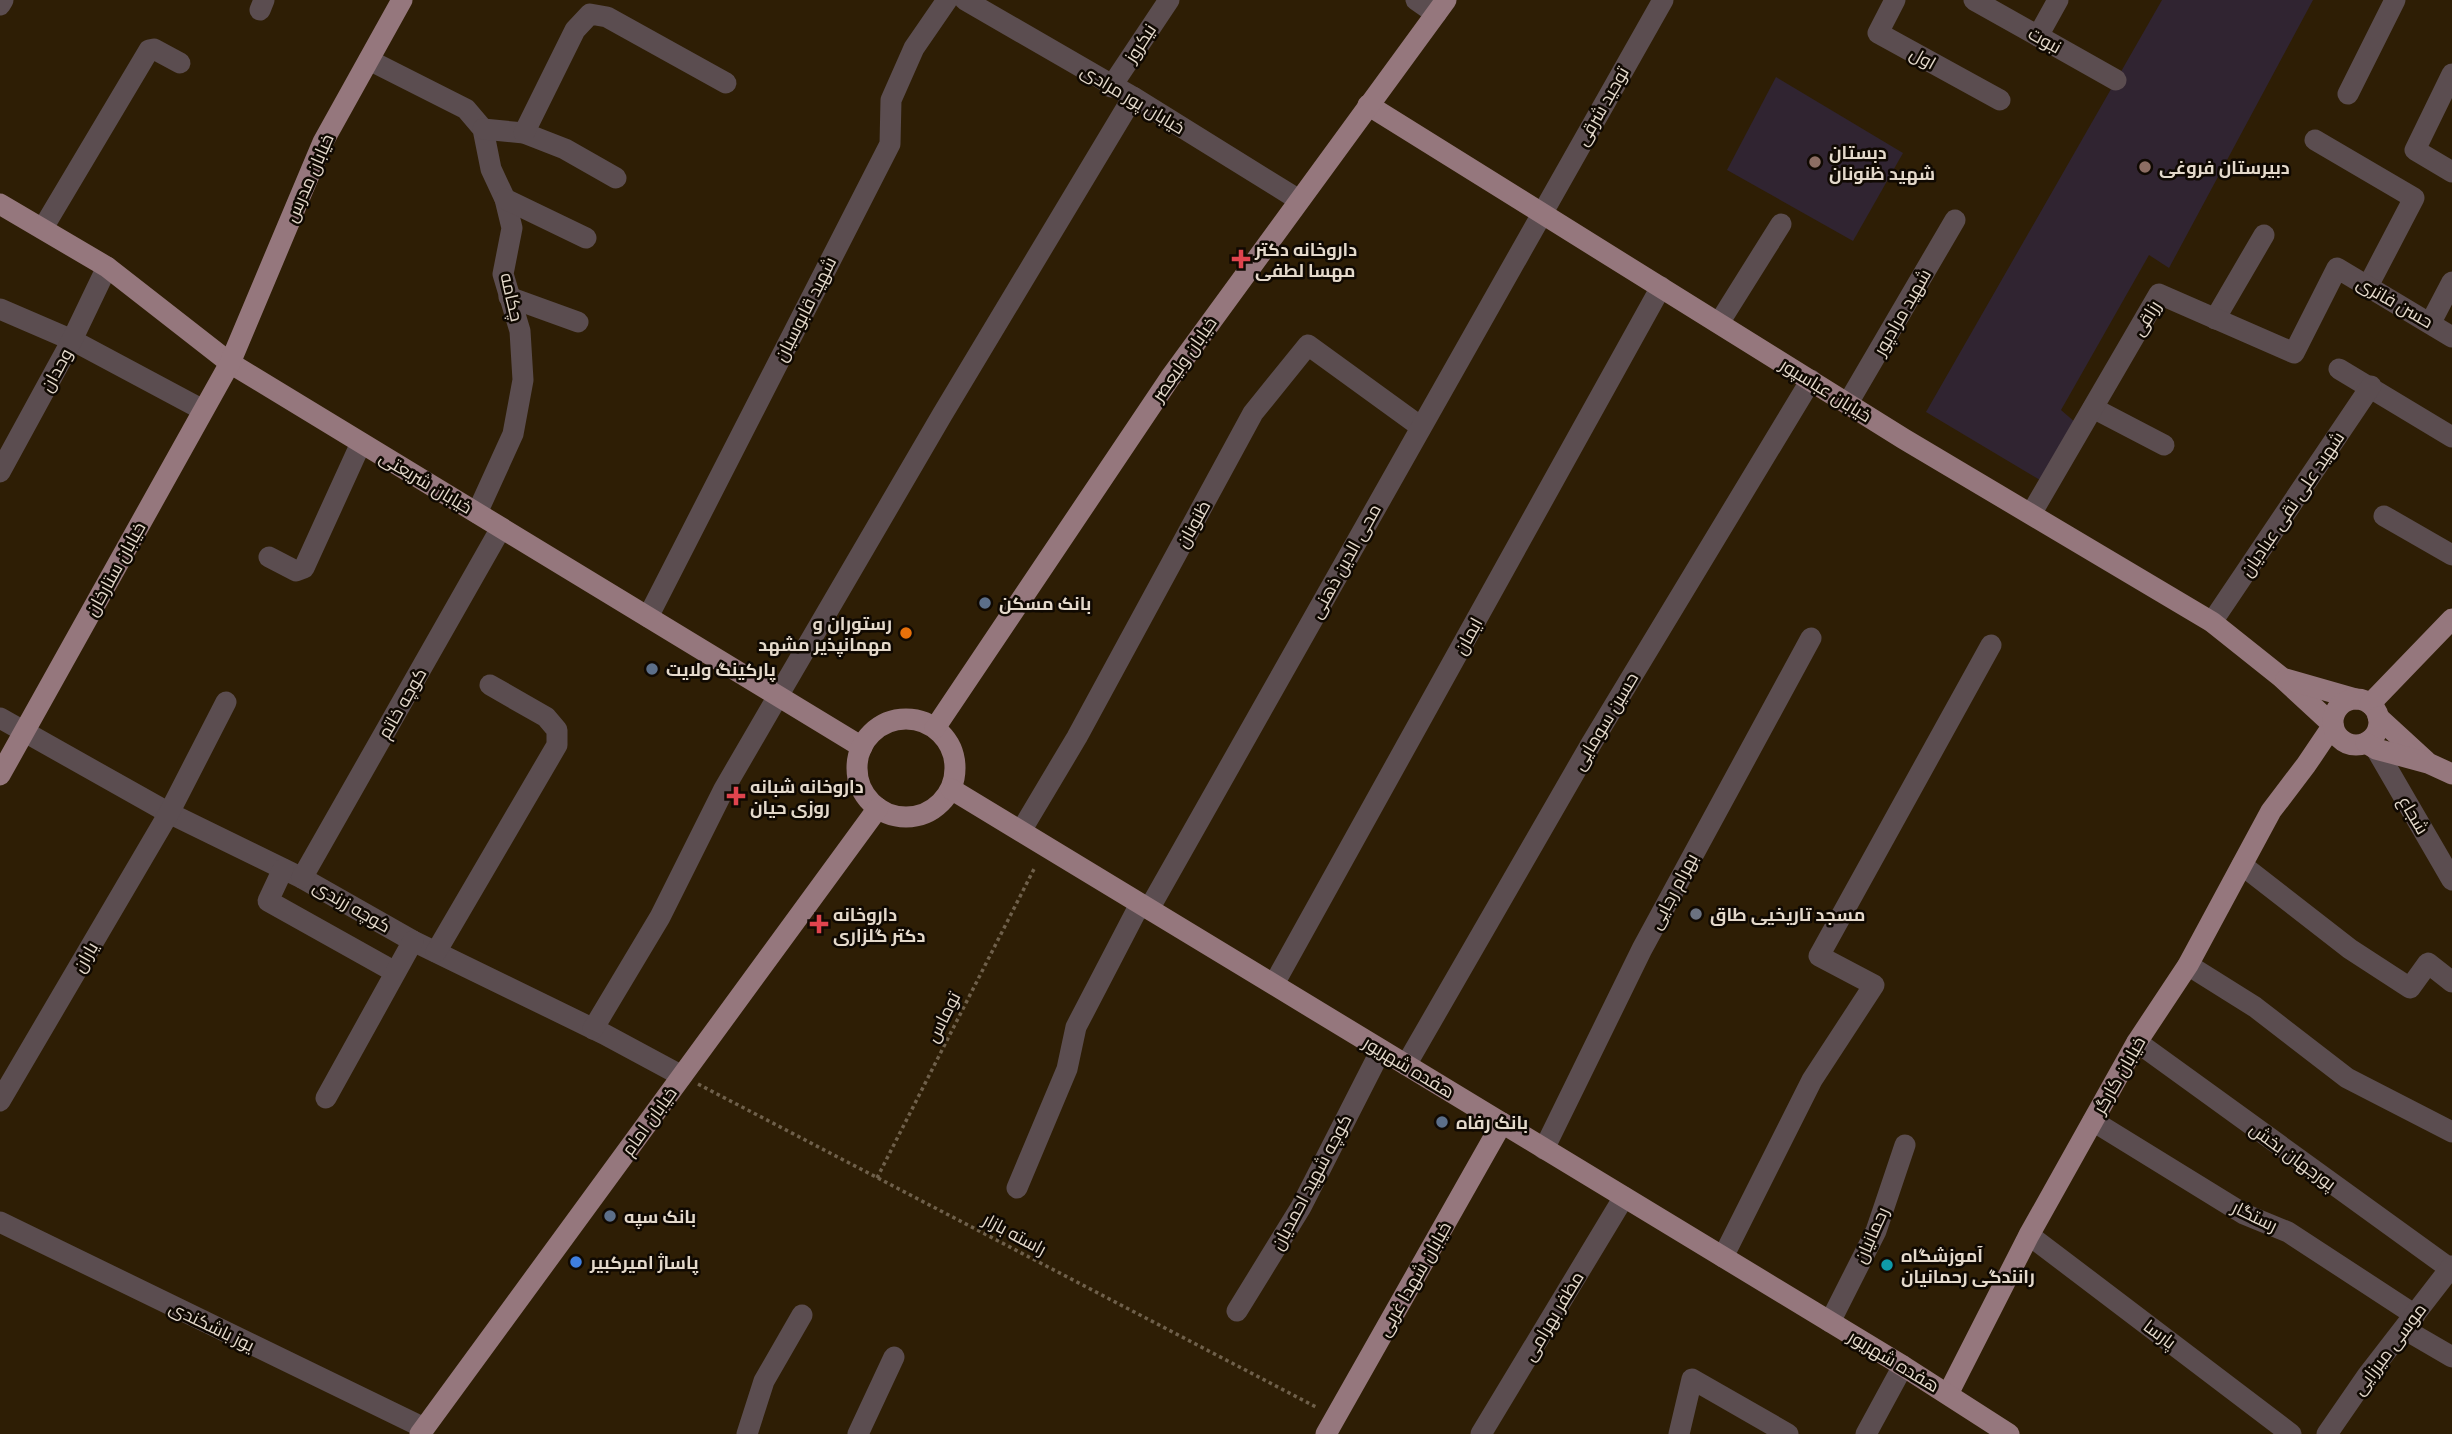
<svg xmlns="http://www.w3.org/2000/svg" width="2452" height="1434" font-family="'Archivo Narrow',Cairo,sans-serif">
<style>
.education{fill:#302431}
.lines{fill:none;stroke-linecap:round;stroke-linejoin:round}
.path{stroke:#6f604b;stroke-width:3.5;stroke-dasharray:3.5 3.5;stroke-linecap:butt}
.minor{stroke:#5b4d50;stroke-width:21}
.major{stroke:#95777d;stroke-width:21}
.education-dot{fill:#8d6e63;stroke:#100902;stroke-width:2.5}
.health-dot{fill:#e0444e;stroke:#100902;stroke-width:2.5}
.service-dot{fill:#5c6f8a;stroke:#100902;stroke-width:2.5}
.food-dot{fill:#e8710a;stroke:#100902;stroke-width:2.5}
.worship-dot{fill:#6b7280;stroke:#100902;stroke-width:2.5}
.shop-dot{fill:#3f7fe0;stroke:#100902;stroke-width:2.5}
.culture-dot{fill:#0f9aa8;stroke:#100902;stroke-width:2.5}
.labels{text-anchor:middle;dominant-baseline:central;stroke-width:5;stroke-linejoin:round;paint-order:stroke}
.street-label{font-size:18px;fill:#e4d9cb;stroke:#100902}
.poi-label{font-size:18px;font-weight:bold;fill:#e4d9cb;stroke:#100902;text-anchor:start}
</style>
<rect width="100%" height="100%" fill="#2e1e05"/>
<g class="education">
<path d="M2162,0H2313L2169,268L2149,255L2061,410L2076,423L2040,480L1926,412Z"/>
<path d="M1776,77L1903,153L1853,241L1727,170Z"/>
</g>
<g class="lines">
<g class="path">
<path d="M698,1084L1318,1408"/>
<path d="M877,1178L1034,869"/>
</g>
<g class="minor">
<path d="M965,0L1133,97L1299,200"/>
<path d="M1416,0L1436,14"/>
<path d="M1895,0L1878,33L2000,100"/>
<path d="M1974,0L2116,80"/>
<path d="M0,5L3,0"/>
<path d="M260,10L264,0"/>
<path d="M2038,36L2058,0"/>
<path d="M369,60L466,109L483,129L491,169L505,199L512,228L503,274L520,331L523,380L513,434L477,513"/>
<path d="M2452,74L2415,150L2452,172"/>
<path d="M1111,87L1169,0"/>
<path d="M2348,94L2395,0"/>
<path d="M483,129L524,133L565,149L616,178"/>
<path d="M524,133L575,30L590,14L607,17L726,83"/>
<path d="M2315,140L2414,198L2368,286"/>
<path d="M505,199L586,238"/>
<path d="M43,228L149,50L154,49L180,63"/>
<path d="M509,297L578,322"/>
<path d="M0,309L72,340L203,410"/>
<path d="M2215,319L2264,235"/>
<path d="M2431,322L2452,282"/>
<path d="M1719,323L1781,224"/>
<path d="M2339,369L2452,437"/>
<path d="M1848,403L1955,220"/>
<path d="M2093,408L2164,445"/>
<path d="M0,472L72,340L107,267"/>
<path d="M2031,514L2159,294L2294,353L2337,268L2452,337"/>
<path d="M2384,516L2452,555"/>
<path d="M269,557L296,571L304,568L361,443"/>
<path d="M648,617L890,144L891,100L914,48L947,0"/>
<path d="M2212,622L2371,386"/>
<path d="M0,718L169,813L302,878L413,941L604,1034L682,1076"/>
<path d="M2376,749L2452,880"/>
<path d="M1021,831L1077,737L1253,413L1308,345L1421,427"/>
<path d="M2242,865L2350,949L2410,988L2428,963L2452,982"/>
<path d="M283,869L268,901L395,972"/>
<path d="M302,878L501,528"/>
<path d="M1149,909L1663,0"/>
<path d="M436,952L557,745V730L546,717L490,685"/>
<path d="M2188,965L2255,1007L2347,1078L2452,1132"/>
<path d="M1274,984L1661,287"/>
<path d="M593,1029L660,917L724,789L778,696L942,415L1133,97"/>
<path d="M2137,1042L2452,1270"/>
<path d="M1406,1065L1591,744L1811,380"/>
<path d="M326,1098L413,941"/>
<path d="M0,1101L169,813L226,702"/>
<path d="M2093,1121L2244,1214L2288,1232L2415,1315"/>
<path d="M1544,1149L1642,949L1811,638"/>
<path d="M1017,1188L1067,1069L1076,1027L1140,904"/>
<path d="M0,1222L424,1428"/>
<path d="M2029,1235L2291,1434"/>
<path d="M1723,1257L1812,1080L1874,985L1819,956L1991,645"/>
<path d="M1237,1311L1301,1207L1381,1050"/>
<path d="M1830,1322L1876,1231L1905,1145"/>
<path d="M2404,1329L2452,1357"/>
<path d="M747,1434L764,1381L802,1315"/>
<path d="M858,1434L894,1357"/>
<path d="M1481,1434L1624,1197"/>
<path d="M1679,1434L1692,1379L1788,1434"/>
<path d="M1866,1434L1903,1366"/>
<path d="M2327,1434L2367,1376L2452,1266"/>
</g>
<g class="major">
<path d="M1368,105L1904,439L2212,622L2281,677L2333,725L2306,765L2271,811L2188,965L2137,1042L2029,1235L1948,1394"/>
<path d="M0,204L107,267L230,363L862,747"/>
<path d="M2286,679L2356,699"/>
<circle cx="2356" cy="722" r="23"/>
<path d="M2370,704L2452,619"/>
<path d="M2378,717L2426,761"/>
<circle cx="906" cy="768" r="49"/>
<path d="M935,728L1170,378L1446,0"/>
<path d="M2366,743L2376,749L2428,763L2452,774"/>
<path d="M0,775L230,363L323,142L402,0"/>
<path d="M951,789L1903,1366L2009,1434"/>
<path d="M420,1434L878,808"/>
<path d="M1326,1434L1502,1123"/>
</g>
</g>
<g class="education-dot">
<circle cx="1815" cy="162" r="7"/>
<circle cx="2145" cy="167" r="7"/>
</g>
<g class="health-dot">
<path d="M1237.5 248.5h7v7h7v7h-7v7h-7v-7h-7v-7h7z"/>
<path d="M732.5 785.5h7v7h7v7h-7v7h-7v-7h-7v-7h7z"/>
<path d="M815.5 913.5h7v7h7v7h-7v7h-7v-7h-7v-7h7z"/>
</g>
<g class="service-dot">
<circle cx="985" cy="603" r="7"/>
<circle cx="652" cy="669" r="7"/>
<circle cx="1442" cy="1122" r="7"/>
<circle cx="610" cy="1216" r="7"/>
</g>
<circle class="food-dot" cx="906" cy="633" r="7"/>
<circle class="worship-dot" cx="1696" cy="914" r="7"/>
<circle class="shop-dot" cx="576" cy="1262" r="7"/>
<circle class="culture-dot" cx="1887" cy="1265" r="7"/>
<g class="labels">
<g class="street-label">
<text transform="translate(2045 40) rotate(29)">نبوت</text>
<text transform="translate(1140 43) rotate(-57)">نیکروز</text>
<text transform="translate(1923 58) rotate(29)">اول</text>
<text transform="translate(1133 99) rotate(31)">خیابان پور مرادی</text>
<text transform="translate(1602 106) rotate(-60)">توحید شرقی</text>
<text transform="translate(309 178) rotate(-66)">خیابان مدرس</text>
<text transform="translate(512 297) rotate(77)">چکامه</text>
<text transform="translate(2395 302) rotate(30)">حسن فاتری</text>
<text transform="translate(805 309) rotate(-63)">شهید قابوسیان</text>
<text transform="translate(1902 312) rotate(-60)">شهید مرادپور</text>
<text transform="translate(2146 318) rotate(-58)">رزاقی</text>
<text transform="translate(1184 359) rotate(-55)">خیابان ولیعصر</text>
<text transform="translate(56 370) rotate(-61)">وحدان</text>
<text transform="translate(1826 390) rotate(32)">خیابان عباسپور</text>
<text transform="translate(426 482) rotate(31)">خیابان شریعتی</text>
<text transform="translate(2292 504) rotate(-56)">شهید علی نقی عبادیان</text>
<text transform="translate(1193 524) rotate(-61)">ظنونان</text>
<text transform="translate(1345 561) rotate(-61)">محی الدین ذهنی</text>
<text transform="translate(115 569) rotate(-61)">خیابان ستارخان</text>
<text transform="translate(1468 636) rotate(-61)">ایمان</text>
<text transform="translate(402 703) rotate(-60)">کوچه خاتم</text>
<text transform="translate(1605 721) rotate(-59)">حسین سومایی</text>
<text transform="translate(2414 815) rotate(60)">شجاع</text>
<text transform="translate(1673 891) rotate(-62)">بهرام رجایی</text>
<text transform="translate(352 906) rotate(30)">کوچه زرندی</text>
<text transform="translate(85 957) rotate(-60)">یاران</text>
<text transform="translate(943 1017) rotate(-63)">توماس</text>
<text transform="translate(1409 1067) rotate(31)">هفده شهریور</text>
<text transform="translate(2119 1075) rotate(-60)">خیابان کارگر</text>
<text transform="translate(649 1121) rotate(-54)">خیابان امام</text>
<text transform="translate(2293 1156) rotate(36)">پورجهان بخش</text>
<text transform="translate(1311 1182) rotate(-62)">کوچه شهید احمدیان</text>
<text transform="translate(2255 1216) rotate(26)">رستگار</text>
<text transform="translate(1015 1234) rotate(28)">راسته بازار</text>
<text transform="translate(1871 1235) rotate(-66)">رحمانیان</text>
<text transform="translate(1414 1279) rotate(-60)">خیابان شهدا غربی</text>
<text transform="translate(1553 1316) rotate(-59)">مظفر بهرامی</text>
<text transform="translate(212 1326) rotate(26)">یوز باشکندی</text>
<text transform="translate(2160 1334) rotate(37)">پارسا</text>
<text transform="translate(2389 1349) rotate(-53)">موسی میرزایی</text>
<text transform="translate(1894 1361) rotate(31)">هفده شهریور</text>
</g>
<g class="poi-label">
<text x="1829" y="152">دبستان<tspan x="1829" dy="21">شهید ظنونان</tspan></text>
<text x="2159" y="167">دبیرستان فروغی</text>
<text x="1255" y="249">داروخانه دکتر<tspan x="1255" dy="21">مهسا لطفی</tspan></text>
<text x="999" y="603">بانک مسکن</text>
<text x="892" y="623" text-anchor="end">رستوران و<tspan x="892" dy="21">مهمانپذیر مشهد</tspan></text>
<text x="666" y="669">پارکینگ ولایت</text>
<text x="750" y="786">داروخانه شبانه<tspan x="750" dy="21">روزی حیان</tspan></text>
<text x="833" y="914">داروخانه<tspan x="833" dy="21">دکتر گلزاری</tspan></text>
<text x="1710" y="914">مسجد تاریخیی طاق</text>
<text x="1456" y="1122">بانک رفاه</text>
<text x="624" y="1216">بانک سپه</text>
<text x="1901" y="1255">آموزشگاه<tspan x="1901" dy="21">رانندگی رحمانیان</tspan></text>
<text x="590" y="1262">پاساژ امیرکبیر</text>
</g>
</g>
</svg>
